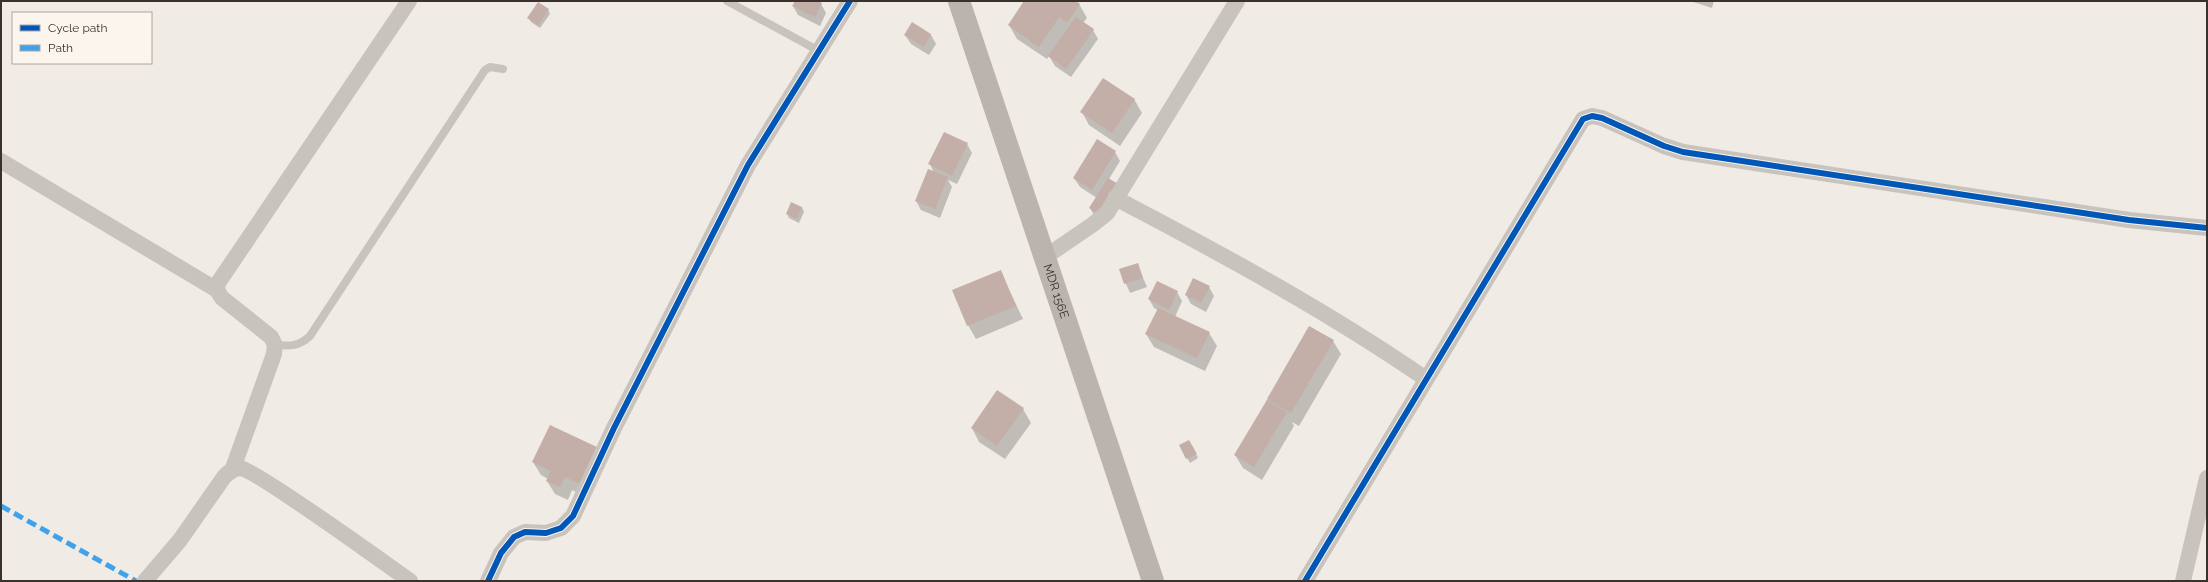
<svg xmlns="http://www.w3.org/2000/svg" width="2208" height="582" font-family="Raleway,sans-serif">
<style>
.shadow{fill:#0003}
.building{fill:#c3afa7}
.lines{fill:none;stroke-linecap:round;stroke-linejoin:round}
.service{stroke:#c9c3be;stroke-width:8}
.minor{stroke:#c9c3be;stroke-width:16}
.secondary{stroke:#bab3ae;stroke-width:22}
.quiet{stroke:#3fa3eb;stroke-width:5;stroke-dasharray:10 5;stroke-linecap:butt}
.cycleway-casing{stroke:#fbf5ee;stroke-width:8}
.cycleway{stroke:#0057b8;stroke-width:6}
.labels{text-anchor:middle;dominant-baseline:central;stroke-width:3;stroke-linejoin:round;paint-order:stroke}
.street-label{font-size:12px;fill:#3b302b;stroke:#fbf5ee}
</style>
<rect width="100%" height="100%" fill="#f0ebe5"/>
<g class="shadow">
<path d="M796,1H815L821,4L826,13L820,26L798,15L793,6Z"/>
<path d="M1026,1H1075L1079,4L1087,18L1083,23L1093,30L1098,39L1071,77L1055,66L1049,56L1047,59L1017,39L1009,25Z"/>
<path d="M1690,1H1714L1712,8Z"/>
<path d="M548,9L550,14L540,28L531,22L529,18Z"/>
<path d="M912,24L931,35L936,44L929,55L911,44L905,35Z"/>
<path d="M1134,99L1142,113L1120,146L1089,125L1082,112Z"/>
<path d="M967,144L972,153L957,184L948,180L952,187L940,218L921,210L916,201L934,173L930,164Z"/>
<path d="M1115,152L1120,161L1109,179L1095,217L1090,208L1097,198L1080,187L1074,178Z"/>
<path d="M802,207L804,212L799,223L789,218L787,214Z"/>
<path d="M1137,264L1147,287L1130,293L1120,270Z"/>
<path d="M1000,271L1023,319L976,339L968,325Z"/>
<path d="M1194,279L1209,287L1214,296L1206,312L1191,304L1186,295Z"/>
<path d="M1177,292L1182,301L1175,317L1209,333L1217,346L1205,371L1154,347L1146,334L1158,310L1154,308L1149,299Z"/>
<path d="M1310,327L1333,341L1341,354L1299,426L1292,422L1294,426L1262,480L1243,468L1235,455Z"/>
<path d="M1023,409L1031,423L1005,459L979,442L972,428Z"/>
<path d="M550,426L589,498L572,490L568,500L555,494L547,481L548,479L541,475L533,462Z"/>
<path d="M1189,441L1198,458L1190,463L1180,445Z"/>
</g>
<g class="building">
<path d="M795,1H817L822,3L815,17L792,6Z"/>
<path d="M1024,1H1076L1080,4L1067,23L1059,17L1039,47L1008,25Z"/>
<path d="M538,2L549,9L538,25L527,18Z"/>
<path d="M1076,17L1094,29L1066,69L1048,56Z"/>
<path d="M912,22L931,34L924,47L904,35Z"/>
<path d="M1103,78L1135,99L1112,133L1080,112Z"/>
<path d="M944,132L968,143L952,176L928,164Z"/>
<path d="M1097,139L1116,151L1092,190L1073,178Z"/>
<path d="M928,169L948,177L935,209L915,201Z"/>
<path d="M1108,178L1120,185L1100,215L1089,208Z"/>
<path d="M791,202L802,207L797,219L786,214Z"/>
<path d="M1138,263L1143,278L1124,284L1119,269Z"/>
<path d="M1001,270L1016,306L967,326L952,290Z"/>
<path d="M1193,278L1210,286L1201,303L1185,295Z"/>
<path d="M1157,281L1178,291L1169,310L1148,299Z"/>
<path d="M1158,308L1210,332L1197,358L1145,334Z"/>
<path d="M1309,326L1334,340L1291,413L1267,399Z"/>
<path d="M997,390L1024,408L997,446L971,428Z"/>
<path d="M1267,400L1287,412L1254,467L1234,455Z"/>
<path d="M550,425L599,448L582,485L565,477L560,487L546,481L551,471L532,462Z"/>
<path d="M1189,440L1197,454L1186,459L1179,445Z"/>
</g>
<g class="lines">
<g class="service">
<path d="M727,1L819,51"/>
<path d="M275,345C290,346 298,347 310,336L485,70L490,67L503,69"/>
</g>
<g class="minor">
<path d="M1,161L217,290"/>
<path d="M1115,198C1222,254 1327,311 1426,379"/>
<path d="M1045,257L1092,225L1107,213L1237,1"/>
<path d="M232,471L274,354L275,345L271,337L222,298L217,290L218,283L409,1"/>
<path d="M145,581L180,540L224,477C228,473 233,468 240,468C254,469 389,566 410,581"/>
<path d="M488,581L501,553L514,537L525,532L546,533L561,528L573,516L614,428L748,165L850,1"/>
<path d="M1305,581L1583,119L1592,116L1602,118L1664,146L1683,152L2129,220L2207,228"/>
<path d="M2183,581L2207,478"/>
</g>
<path class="secondary" id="s1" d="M959,1L1153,581"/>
<path class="quiet" d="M1,506L136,581"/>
<g class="cycleway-casing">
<g id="cycleway">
<path d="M488,581L501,553L514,537L525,532L546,533L561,528L573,516L614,428L748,165L850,1"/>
<path d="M1305,581L1583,119L1592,116L1602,118L1664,146L1683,152L2129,220L2207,228"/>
</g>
</g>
<use href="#cycleway" class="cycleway"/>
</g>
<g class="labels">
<g class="street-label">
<text stroke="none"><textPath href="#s1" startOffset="306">MDR 156E</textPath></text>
</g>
</g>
<rect width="2208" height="582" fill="none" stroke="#3b302b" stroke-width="4"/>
<rect x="12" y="12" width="140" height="52" fill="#fbf5ee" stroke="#aea6a0"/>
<rect x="20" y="25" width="20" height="6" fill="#0057b8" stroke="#aea6a0"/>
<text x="48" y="32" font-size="12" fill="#3b302b">Cycle path</text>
<rect x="20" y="45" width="20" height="6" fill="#3fa3eb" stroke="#aea6a0"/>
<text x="48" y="52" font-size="12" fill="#3b302b">Path</text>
</svg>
